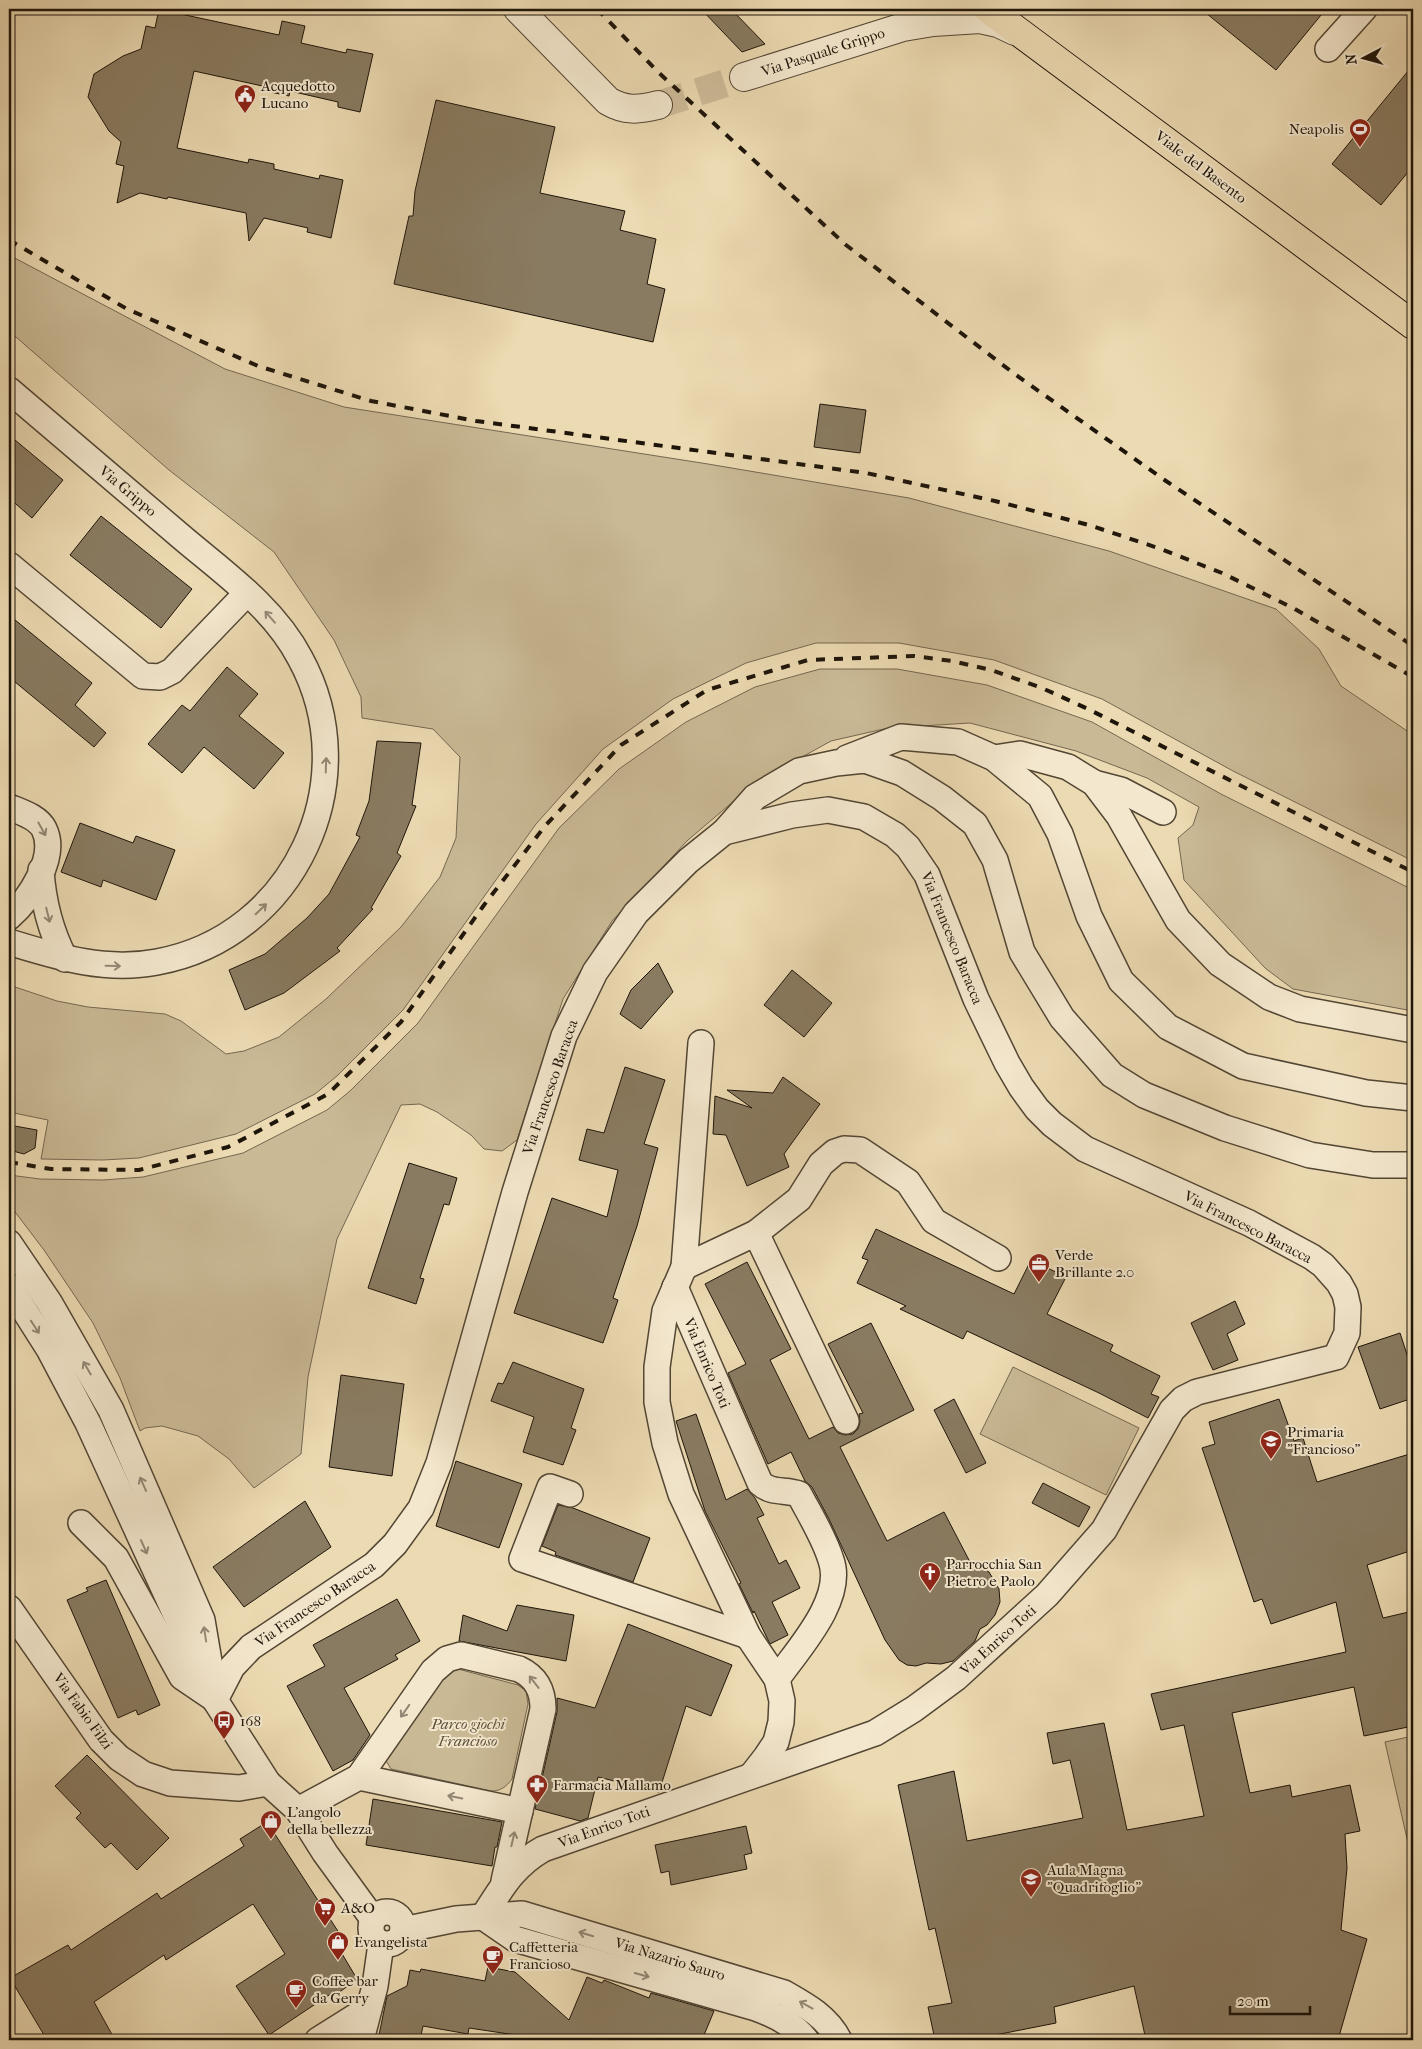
<svg xmlns="http://www.w3.org/2000/svg" width="1422" height="2049" font-family="'IM FELL French Canon',serif">
<style>
.green{fill:#c9b995;stroke:#746750}
.building{fill:#897b61;stroke:#1e150a}
.lines{fill:none;stroke-linecap:round;stroke-linejoin:round}
.tertiary-tunnel{stroke:#cdbc99;stroke-width:28;stroke-dasharray:28 14;stroke-linecap:butt}
.minor-casing{stroke:#524634;stroke-width:28}
.tertiary-casing{stroke:#524634;stroke-width:30}
.primary-casing{stroke:#1e150a;stroke-width:30}
.minor{stroke:#f3e7cd;stroke-width:25}
.tertiary{stroke:#f3e7cd;stroke-width:28}
.primary{stroke:#ecdab2;stroke-width:28}
.rail{stroke:#1e150a;stroke-width:4;stroke-dasharray:9 9;stroke-linecap:butt}
.oneway{stroke:#938875}
.labels{text-anchor:middle;dominant-baseline:central;stroke-width:4;stroke-linejoin:round;paint-order:stroke}
.street-label{font-size:15px;fill:#1e150a;stroke:#f3e7cd}
.poi-label{font-size:15px;fill:#1e150a;stroke:#f3e7cd;text-anchor:start}
.park-label{font-size:15px;font-style:italic;fill:#5a4e3b;stroke:#f3e7cd}
</style>
<rect width="100%" height="100%" fill="#ecdab2"/>
<filter id="stains"><feTurbulence type="fractalNoise" baseFrequency=".004" numOctaves="4"/><feColorMatrix values="0 0 0 0 .2 0 0 0 0 .09 0 0 0 0 .02 0 0 0 .5 -.17"/></filter>
<radialGradient id="worn" r=".72"><stop offset=".6" stop-color="#630" stop-opacity="0"/><stop offset="1" stop-color="#630" stop-opacity=".3"/></radialGradient>
<g class="green">
<path d="M9,255L225,369L344,407L708,464L909,498L1109,551L1276,609L1319,649L1341,686L1413,735V861L1233,771L1102,699L994,660L899,643H816L746,663L673,699L603,749L536,824L403,1010L337,1076L315,1094L236,1134L139,1158L103,1160L41,1159L48,1120L9,1112V985L57,1001L88,1007L165,1014L181,1021L226,1054L244,1051L279,1037L326,999L401,927L440,877L456,838L460,757L433,729L362,718L361,697L334,640L274,552L169,470L9,331Z"/>
<path d="M820,669H897L987,685L1092,722L1221,794L1413,890V1011L1293,989L1265,968L1184,880L1178,838L1193,825L1199,807L1147,778L1076,751L970,723L888,728L831,741L755,783L688,840L612,921L563,999L517,1140L502,1151L484,1149L471,1135L437,1112L420,1104L401,1105L337,1239L308,1377L301,1454L254,1488L229,1459L198,1436L162,1426L145,1428L140,1431L120,1378L93,1323L44,1250L9,1204V1175L40,1179L103,1180L143,1177L243,1153L327,1110L350,1091L418,1023L559,828L619,769L686,722L755,687Z"/>
<path d="M1013,1367L1139,1428L1106,1495L980,1434Z"/>
<path d="M458,1669L518,1685L526,1691L528,1704L512,1779C506,1787 501,1791 491,1791L391,1769L385,1759L443,1675Z"/>
<path d="M1413,1736V1865L1385,1742Z"/>
</g>
<g class="building">
<path d="M159,9H175L176,13L279,35L282,21L305,26L301,43L346,53L347,49L373,54L360,112L338,107V102L290,91L289,96L266,91L267,87L194,71L177,148L248,163L249,159L274,164V169L319,179L320,175L343,180L331,238L307,232L308,228L264,218L249,241L246,213L168,197L167,199L140,193L117,203L124,166L116,164L121,142L109,131L88,97L94,74L123,56L141,49L146,26L155,28Z"/>
<path d="M701,9H731L765,44L742,52Z"/>
<path d="M1201,9H1326L1276,70Z"/>
<path d="M1413,65V166L1381,205L1332,164Z"/>
<path d="M436,100L555,127L540,193L625,211L620,230L656,239L647,284L665,289L653,342L394,284L409,216H413L415,191Z"/>
<path d="M820,404L866,410L860,453L814,447Z"/>
<path d="M9,435L63,480L32,518L9,498Z"/>
<path d="M101,516L192,589L161,628L70,555Z"/>
<path d="M9,615L92,683L75,705L106,733L94,747L9,677Z"/>
<path d="M227,667L258,694L239,716L284,753L254,789L204,747L182,773L148,744L182,705L190,711Z"/>
<path d="M377,741L421,743L412,805L416,806L397,853L401,856L371,908L373,909L337,948L340,951L284,993L245,1010L229,970L265,954L307,918L329,894L360,837L356,835L369,801Z"/>
<path d="M80,823L133,843L136,836L175,850L156,900L103,880L101,887L61,872Z"/>
<path d="M658,963L673,992L641,1029L620,1014L631,990Z"/>
<path d="M792,970L832,1003L804,1037L764,1005Z"/>
<path d="M625,1067L665,1080L644,1144L658,1148L637,1226L613,1298L618,1300L603,1343L514,1313L552,1198L607,1217L618,1170L579,1160L587,1129L604,1133Z"/>
<path d="M783,1077L820,1104L784,1154L789,1167L747,1186L726,1135L713,1134L715,1096L752,1108L727,1090L773,1093Z"/>
<path d="M9,1125L37,1130L35,1148L24,1154L9,1150Z"/>
<path d="M409,1163L457,1178L449,1205L444,1204L420,1278L424,1279L416,1304L368,1288Z"/>
<path d="M876,1229L1014,1294L1031,1260L1066,1277L1047,1314L1113,1345L1110,1351L1160,1376L1151,1394L1159,1397L1148,1418L1099,1393L967,1331L963,1339L900,1309L906,1306L857,1283L868,1260L862,1258Z"/>
<path d="M747,1262L791,1349L770,1360L809,1439L833,1427L838,1433L845,1435L853,1434L858,1429L860,1422L859,1414L863,1413L828,1344L871,1323L914,1410L840,1447L887,1541L944,1512L970,1562L977,1564L989,1572L999,1589L1000,1602L995,1615L987,1625L980,1629L975,1641L953,1661L941,1664L926,1663L916,1666L907,1665L899,1660L885,1640L829,1519L812,1487L805,1481L791,1452L768,1464L728,1373L746,1364L705,1284Z"/>
<path d="M1235,1301L1245,1324L1227,1334L1238,1360L1213,1370L1191,1323Z"/>
<path d="M1400,1333L1413,1373V1398L1380,1409L1358,1347Z"/>
<path d="M513,1362L584,1389L571,1428L576,1430L563,1465L523,1452L534,1417L491,1401L498,1383L503,1384Z"/>
<path d="M341,1375L404,1384L392,1476L329,1467Z"/>
<path d="M954,1399L986,1463L966,1473L934,1410Z"/>
<path d="M1279,1399L1294,1441L1303,1438L1317,1482L1413,1453V1550L1367,1565L1383,1618L1413,1611V1726L1364,1736L1354,1687L1232,1713L1250,1793L1290,1785L1292,1797L1350,1785L1360,1831L1345,1834L1347,1868L1341,1930L1367,1939L1338,2040H1146L1134,1986L1054,2007L1056,2023L970,2040H935L928,2007L952,2003L935,1928L929,1930L898,1785L954,1771L967,1841L1083,1818L1070,1760L1053,1764L1047,1733L1104,1723L1127,1830L1204,1816L1184,1725L1161,1730L1151,1694L1346,1652L1336,1602L1271,1624L1262,1599L1254,1602L1202,1448L1215,1444L1209,1422Z"/>
<path d="M696,1414L726,1500L747,1489L755,1498L764,1515L757,1518L779,1564L786,1560L800,1588L772,1602L788,1635L770,1644L754,1611L753,1613L739,1584L741,1583L705,1511L676,1421Z"/>
<path d="M456,1461L522,1484L499,1548L436,1526Z"/>
<path d="M1043,1483L1090,1507L1079,1527L1032,1503Z"/>
<path d="M305,1501L331,1547L244,1607L213,1567Z"/>
<path d="M558,1505L573,1508L650,1538L633,1582L555,1555L556,1552L542,1546Z"/>
<path d="M106,1580L160,1705L138,1715L136,1710L118,1718L67,1600L88,1591L86,1588Z"/>
<path d="M397,1599L420,1641L395,1655L398,1659L344,1688L370,1735L353,1760L333,1771L287,1686L325,1666L313,1645Z"/>
<path d="M517,1605L574,1615L566,1661L459,1641L463,1615L507,1631Z"/>
<path d="M628,1624L732,1665L711,1716L686,1706L659,1792L598,1777L588,1818L580,1821L535,1809L557,1712V1698L595,1708Z"/>
<path d="M87,1755L169,1838L137,1870L111,1843L105,1848L76,1818L81,1813L55,1786Z"/>
<path d="M373,1799L502,1822L497,1847H495L492,1866L366,1845Z"/>
<path d="M267,1822L345,1942L338,1947L357,1979L337,1994L335,1991L269,2035L236,1986L285,1954L253,1904L166,1960L164,1955L94,2002L115,2040H47L10,1978L68,1945L71,1950L157,1893L161,1899L244,1846L240,1839Z"/>
<path d="M746,1826L752,1853L744,1855L747,1869L671,1885L669,1871L661,1873L655,1845Z"/>
<path d="M488,1967L515,1972L569,2020L587,1977L602,1983L604,1980L649,1998L651,1993L714,2011L702,2040H549L469,2028L468,2034L423,2026L420,2040H378L387,1996L407,1986L410,1970L420,1972L421,1969L485,1981Z"/>
</g>
<g class="lines">
<path class="tertiary-tunnel" d="M658,105L744,77"/>
<g class="minor-casing">
<g id="minor">
<path d="M1328,49L1364,9"/>
<path d="M9,390C65,438 122,486 178,534C221,571 273,606 300,658C367,780 295,937 157,962C105,972 58,957 9,942"/>
<path d="M9,565L143,676L160,677L172,671L247,593"/>
<path d="M847,758L901,737L958,742L994,758L1040,796L1060,834L1089,916L1121,981L1168,1027L1243,1066L1366,1093L1413,1098"/>
<path d="M994,758L1020,754L1068,767L1094,783L1119,816L1178,920L1220,964L1269,997L1300,1009L1413,1030"/>
<path d="M1094,783L1121,790L1163,812"/>
<path d="M9,807C21,812 38,817 44,829C58,857 29,900 9,917"/>
<path d="M724,832L755,797L799,771L836,763L865,760L902,773L942,798L975,824L995,860L1022,952L1062,1018L1112,1075L1144,1095L1225,1128L1310,1155L1373,1165H1413"/>
<path d="M41,870C43,902 50,930 65,959"/>
<path d="M701,1043L684,1267L665,1311L657,1367V1402L665,1443L681,1494L748,1636L777,1679L782,1701L781,1722L776,1742L766,1757L752,1775"/>
<path d="M756,1233L846,1421"/>
<path d="M9,1243L49,1302L111,1410L202,1620L211,1673"/>
<path d="M684,1267L756,1233L799,1199L821,1164L835,1152L844,1149L860,1150L908,1182L934,1221L998,1258"/>
<path d="M9,1286L49,1349L88,1423L215,1700L268,1783L298,1810L325,1853L373,1919"/>
<path d="M675,1287L760,1483C772,1494 785,1489 799,1494C810,1515 824,1537 831,1560C845,1599 798,1649 777,1679"/>
<path d="M570,1494L550,1487L522,1559L748,1636"/>
<path d="M81,1523L116,1558L182,1677L213,1698"/>
<path d="M9,1608L101,1740L119,1758L143,1774L170,1783L239,1788L268,1783"/>
<path d="M215,1700L232,1667L251,1647L374,1565L395,1544L421,1508L439,1463L515,1192L564,1036L595,972L636,913L688,861L724,832L792,815L828,810L864,817L895,835L908,847L927,875L976,999L1007,1063L1021,1087L1037,1109L1052,1124L1085,1149L1249,1223L1312,1257L1323,1265L1339,1283L1345,1294L1348,1307L1347,1333L1336,1357L1197,1392L1183,1399L1172,1410L1104,1530L1047,1595L956,1678L914,1709L875,1733L543,1849C513,1866 501,1889 483,1917"/>
<path d="M359,1777L520,1811"/>
<path d="M298,1810L359,1777L433,1671L447,1659L461,1655L519,1669C536,1677 543,1690 543,1709L504,1881"/>
<circle cx="387" cy="1928" r="16"/>
<path d="M483,1917L515,1939L756,2008C775,2015 794,2024 806,2040"/>
<path d="M403,1930L456,1919L522,1914L784,1993C807,2006 827,2017 839,2040"/>
<path d="M318,2040L369,2008"/>
<path d="M361,2040L375,1986L381,1944"/>
</g>
</g>
<g class="tertiary-casing">
<g id="tertiary">
<path d="M518,9L608,101C625,111 638,110 658,105"/>
<path d="M744,77L903,27L933,22L980,19L998,23L1015,31"/>
</g>
</g>
<g class="primary-casing">
<path id="primary" d="M988,9L1413,325"/>
</g>
<use href="#minor" class="minor"/>
<use href="#tertiary" class="tertiary"/>
<use href="#primary" class="primary"/>
<g class="rail">
<path d="M597,9L658,72L846,245L1016,375L1166,481L1413,646"/>
<path d="M9,240L127,309L258,366L371,401L476,421L866,473L995,501L1089,525L1161,549L1222,573L1293,608L1413,677"/>
<path d="M9,1162L51,1169L139,1170L228,1147L328,1094L401,1022L484,905L545,826L621,745L707,690L808,660L914,656L952,661L991,670L1042,688L1088,709L1413,872"/>
</g>
</g>
<defs><path id="oneway-shaft" d="M-6 0H5M1.5-3L5.5 0L1.5 3" fill="none" stroke-width="1.6" stroke-linecap="round" stroke-linejoin="round" transform="scale(1.25)"/></defs>
<g class="oneway">
<use href="#oneway-shaft" transform="translate(270 617) rotate(-131)"/>
<use href="#oneway-shaft" transform="translate(326 765) rotate(-88)"/>
<use href="#oneway-shaft" transform="translate(42 829) rotate(61)"/>
<use href="#oneway-shaft" transform="translate(261 909) rotate(-44)"/>
<use href="#oneway-shaft" transform="translate(48 915) rotate(76)"/>
<use href="#oneway-shaft" transform="translate(113 966) rotate(1)"/>
<use href="#oneway-shaft" transform="translate(35 1327) rotate(57)"/>
<use href="#oneway-shaft" transform="translate(87 1368) rotate(-120)"/>
<use href="#oneway-shaft" transform="translate(143 1484) rotate(-114)"/>
<use href="#oneway-shaft" transform="translate(144 1547) rotate(66)"/>
<use href="#oneway-shaft" transform="translate(205 1634) rotate(-99)"/>
<use href="#oneway-shaft" transform="translate(534 1682) rotate(-128)"/>
<use href="#oneway-shaft" transform="translate(405 1711) rotate(125)"/>
<use href="#oneway-shaft" transform="translate(455 1797) rotate(-168)"/>
<use href="#oneway-shaft" transform="translate(513 1839) rotate(-77)"/>
<use href="#oneway-shaft" transform="translate(586 1934) rotate(-163)"/>
<use href="#oneway-shaft" transform="translate(642 1975) rotate(16)"/>
<use href="#oneway-shaft" transform="translate(806 2005) rotate(-151)"/>
</g>
<defs>
<g id="civic-pin" transform="scale(1.125)"><path d="M0 17L-7.5 6A9.5 9.5 0 1 1 7.5 6Z" fill="#8f2418" stroke="#f3e7cd"/><path d="M-.6-6.5H3V-4.5H.6V-3L4-1V1h2V6H-6V1h2V-1L-.6-3ZM-1.2 2.5V6h2.4V2.5Z" fill="#fff"/></g>
<g id="stadium-pin" transform="scale(1.125)"><path d="M0 17L-7.5 6A9.5 9.5 0 1 1 7.5 6Z" fill="#8f2418" stroke="#f3e7cd"/><path d="M0-5a6.5 5 0 1 0 0 10a6.5 5 0 1 0 0-10ZM-3.5-1.8h7v3.6h-7Z" fill="#fff"/></g>
<g id="office-pin" transform="scale(1.125)"><path d="M0 17L-7.5 6A9.5 9.5 0 1 1 7.5 6Z" fill="#8f2418" stroke="#f3e7cd"/><path d="M-6-3h4V-5.5h4V-3h4V5H-6ZM-1-4.5V-3h2v-1.5ZM-6 0V1H6V0Z" fill="#fff"/></g>
<g id="school-pin" transform="scale(1.125)"><path d="M0 17L-7.5 6A9.5 9.5 0 1 1 7.5 6Z" fill="#8f2418" stroke="#f3e7cd"/><path d="M0-5L7-2L0 1L-7-2ZM-4 1L0 2.5L4 1V4Q0 6-4 4Z" fill="#fff"/></g>
<g id="church-pin" transform="scale(1.125)"><path d="M0 17L-7.5 6A9.5 9.5 0 1 1 7.5 6Z" fill="#8f2418" stroke="#f3e7cd"/><path d="M-1.2-6h2.4v3.5h3.3v2.4h-3.3V6h-2.4V-.1h-3.3v-2.4h3.3Z" fill="#fff"/></g>
<g id="bus-pin" transform="scale(1.125)"><path d="M0 17L-7.5 6A9.5 9.5 0 1 1 7.5 6Z" fill="#8f2418" stroke="#f3e7cd"/><path d="M-5-6H5V4H4V6H2V4H-2V6H-4V4H-5ZM-3.5-4V0h7V-4ZM-3.5 1.2v1.5H-2V1.2ZM2 1.2v1.5H3.5V1.2Z" fill="#fff"/></g>
<g id="pharmacy-pin" transform="scale(1.125)"><path d="M0 17L-7.5 6A9.5 9.5 0 1 1 7.5 6Z" fill="#8f2418" stroke="#f3e7cd"/><path d="M-2-6h4v4h4v4h-4v4h-4v-4h-4v-4h4Z" fill="#fff"/></g>
<g id="shop-pin" transform="scale(1.125)"><path d="M0 17L-7.5 6A9.5 9.5 0 1 1 7.5 6Z" fill="#8f2418" stroke="#f3e7cd"/><path d="M-5-2.5h2.3a2.7 3.5 0 0 1 5.4 0H5L5.5 6h-11ZM-1.5-2.5h3a1.5 2.3 0 0 0-3 0Z" fill="#fff"/></g>
<g id="university-pin" transform="scale(1.125)"><path d="M0 17L-7.5 6A9.5 9.5 0 1 1 7.5 6Z" fill="#8f2418" stroke="#f3e7cd"/><path d="M0-5L7-2L0 1L-7-2ZM-4 1L0 2.5L4 1V4Q0 6-4 4Z" fill="#fff"/></g>
<g id="supermarket-pin" transform="scale(1.125)"><path d="M0 17L-7.5 6A9.5 9.5 0 1 1 7.5 6Z" fill="#8f2418" stroke="#f3e7cd"/><path d="M-6-5.5h2.5l.6 2H6L4.5 2H-2.5L-4.4-4H-6ZM-1.5 3.2a1.3 1.3 0 1 0 .1 0ZM3 3.2a1.3 1.3 0 1 0 .1 0Z" fill="#fff"/></g>
<g id="cafe-pin" transform="scale(1.125)"><path d="M0 17L-7.5 6A9.5 9.5 0 1 1 7.5 6Z" fill="#8f2418" stroke="#f3e7cd"/><path d="M-5.5-4.5H6V0H3Q3 3.5 0 3.5H-2.5Q-5.5 3.5-5.5 0ZM3-3.2v2h1.7v-2ZM-6 4.5H4V6H-6Z" fill="#fff"/></g>
</defs>
<g fill-rule="evenodd">
<use href="#civic-pin" x="245" y="95"/>
<use href="#stadium-pin" x="1360" y="129"/>
<use href="#office-pin" x="1039" y="1264"/>
<use href="#school-pin" x="1271" y="1441"/>
<use href="#church-pin" x="930" y="1573"/>
<use href="#bus-pin" x="224" y="1721"/>
<use href="#pharmacy-pin" x="537" y="1785"/>
<use href="#shop-pin" x="271" y="1821"/>
<use href="#university-pin" x="1031" y="1879"/>
<use href="#supermarket-pin" x="325" y="1908"/>
<use href="#shop-pin" x="338" y="1942"/>
<use href="#cafe-pin" x="493" y="1956"/>
<use href="#cafe-pin" x="296" y="1990"/>
</g>
<g class="labels">
<g class="street-label">
<text transform="translate(823 52) rotate(-18)">Via Pasquale Grippo</text>
<text transform="translate(1201 167) rotate(37)">Viale del Basento</text>
<text transform="translate(128 491) rotate(40)">Via Grippo</text>
<text transform="translate(952 938) rotate(68)">Via Francesco Baracca</text>
<text transform="translate(550 1087) rotate(-71)">Via Francesco Baracca</text>
<text transform="translate(1248 1227) rotate(27)">Via Francesco Baracca</text>
<text transform="translate(707 1363) rotate(67)">Via Enrico Toti</text>
<text transform="translate(315 1604) rotate(-34)">Via Francesco Baracca</text>
<text transform="translate(998 1640) rotate(-42)">Via Enrico Toti</text>
<text transform="translate(83 1711) rotate(54)">Via Fabio Filzi</text>
<text transform="translate(604 1827) rotate(-20)">Via Enrico Toti</text>
<text transform="translate(670 1959) rotate(17)">Via Nazario Sauro</text>
</g>
<g class="poi-label">
<text x="261" y="86">Acquedotto<tspan x="261" dy="17">Lucano</tspan></text>
<text x="1344" y="129" text-anchor="end">Neapolis</text>
<text x="1055" y="1255">Verde<tspan x="1055" dy="17">Brillante 2.0</tspan></text>
<text x="1287" y="1432">Primaria<tspan x="1287" dy="17">"Francioso"</tspan></text>
<text x="946" y="1564">Parrocchia San<tspan x="946" dy="17">Pietro e Paolo</tspan></text>
<text x="240" y="1721">168</text>
<text x="553" y="1785">Farmacia Mallamo</text>
<text x="287" y="1812">L'angolo<tspan x="287" dy="17">della bellezza</tspan></text>
<text x="1047" y="1870">Aula Magna<tspan x="1047" dy="17">"Quadrifoglio"</tspan></text>
<text x="341" y="1908">A&amp;O</text>
<text x="354" y="1942">Evangelista</text>
<text x="509" y="1947">Caffetteria<tspan x="509" dy="17">Francioso</tspan></text>
<text x="312" y="1981">Coffee bar<tspan x="312" dy="17">da Gerry</tspan></text>
</g>
<g class="park-label">
<text x="468" y="1724">Parco giochi<tspan x="468" dy="17">Francioso</tspan></text>
</g>
</g>
<rect width="1422" height="2049" fill="none" stroke="#ecdab2" stroke-width="30"/>
<rect x="10" y="10" width="1402" height="2029" fill="none" stroke="#1e150a" stroke-width="2.5"/>
<rect x="15" y="15" width="1392" height="2019" fill="none" stroke="#1e150a"/>
<g transform="translate(1364 58) rotate(264)" stroke="#f3e7cd" stroke-width="4" paint-order="stroke">
<path d="M0-4L9 19L0 12L-9 19Z" fill="#1e150a"/>
<text y="-8" font-size="14" font-weight="bold" text-anchor="middle" fill="#1e150a">N</text>
</g>
<path d="M1230 2006v8h80v-8" fill="none" stroke="#1e150a" stroke-width="2.5"/>
<text x="1237" y="2006" font-size="15" fill="#1e150a" stroke="#f3e7cd" stroke-width="4" paint-order="stroke">20 m</text>
<rect width="100%" height="100%" filter="url(#stains)"/>
<rect width="100%" height="100%" fill="url(#worn)"/>
</svg>
